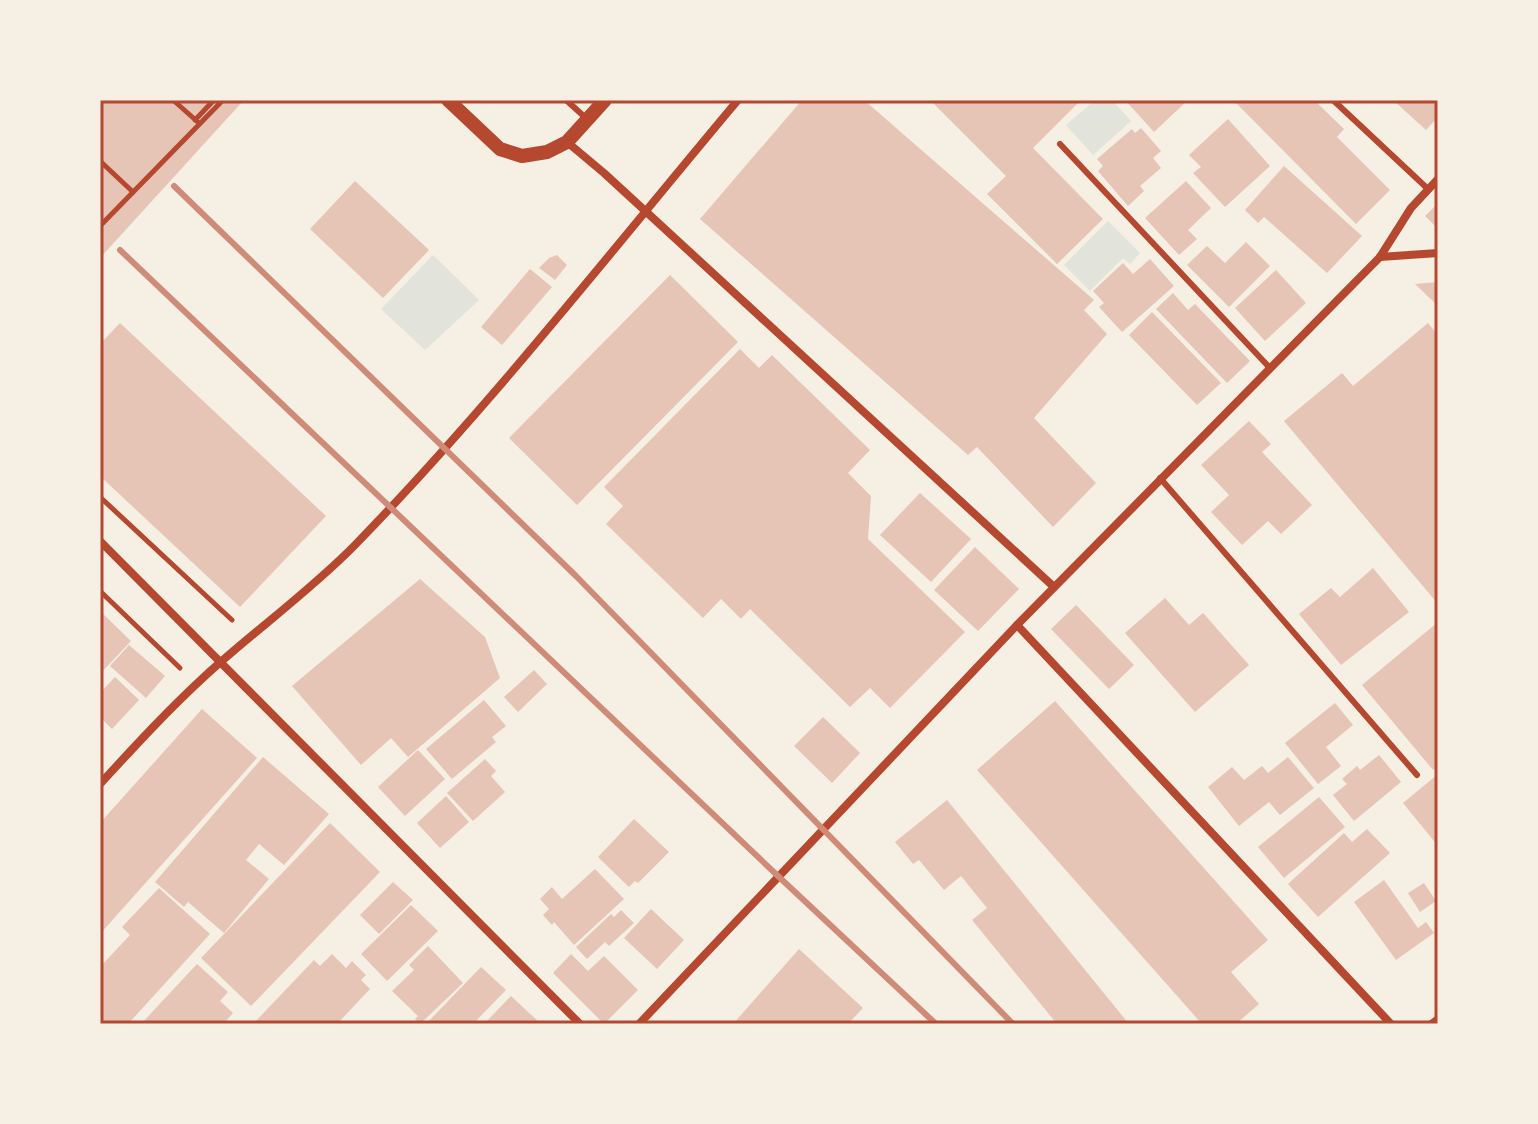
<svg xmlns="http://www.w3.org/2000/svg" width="1538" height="1124" font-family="Cabin,sans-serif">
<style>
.green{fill:#e2e4dc}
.building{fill:#e6c5b7}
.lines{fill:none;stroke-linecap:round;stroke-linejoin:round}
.path{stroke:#b5482f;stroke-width:5}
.service{stroke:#b5482f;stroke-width:6}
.minor{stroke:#b5482f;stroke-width:8}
.tertiary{stroke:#b5482f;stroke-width:14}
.rail{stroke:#cf8b77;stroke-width:6}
.neatline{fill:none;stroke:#b5482f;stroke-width:3}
</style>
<rect width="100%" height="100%" fill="#f6efe4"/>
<g class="green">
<path d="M1095,100H1112L1131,121L1093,155L1066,125Z"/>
<path d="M1108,221L1140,253L1130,264L1123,258L1090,291L1064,265Z"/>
<path d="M433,255L479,300L425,350L381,309Z"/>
</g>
<g class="building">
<path d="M100,100H244L100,258Z"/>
<path d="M802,100H864L1094,300L1084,310L1107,334L1034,418L1096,483L1053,527L977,447L968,455L700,219Z"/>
<path d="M930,100H1081L1033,148L1103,219L1057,264L987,194L1006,176Z"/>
<path d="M1125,100H1188L1154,132Z"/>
<path d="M1239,100H1314L1344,129L1337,137L1390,190L1356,224L1236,103Z"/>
<path d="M1393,100H1438V117L1426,130Z"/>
<path d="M1228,119L1270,166L1225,207L1193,173L1201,167L1189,155Z"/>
<path d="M1141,128L1161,151L1153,158L1161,168L1140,186L1144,191L1128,206L1098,171L1103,166L1097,159L1132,129L1135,133Z"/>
<path d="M1284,166L1362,236L1327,273L1264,217L1258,223L1245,210Z"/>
<path d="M355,181L429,250L383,298L310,229Z"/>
<path d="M1186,181L1211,208L1188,230L1197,239L1179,255L1145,218Z"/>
<path d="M1438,203V229L1425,216Z"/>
<path d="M1246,242L1270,266L1229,307L1187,265L1207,246L1225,263Z"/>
<path d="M557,255L567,265L555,280L539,268L549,258Z"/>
<path d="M1150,259L1174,286L1122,332L1099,307L1104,303L1093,291L1123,263L1133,274Z"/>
<path d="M530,269L552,287L502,345L481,327Z"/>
<path d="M1276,270L1306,303L1265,341L1235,308Z"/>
<path d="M670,275L738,342L577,505L509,438Z"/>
<path d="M1438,282V306L1415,284Z"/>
<path d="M1173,293L1188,310L1195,304L1250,361L1227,383L1156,309Z"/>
<path d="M1152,312L1221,383L1197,405L1129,335Z"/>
<path d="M120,323L326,516L240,607L100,476V344Z"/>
<path d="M1428,323L1438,335V604L1284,421L1342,373L1353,386Z"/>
<path d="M740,349L759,368L772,355L870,450L848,473L871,496L868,539L965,632L890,708L870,688L850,707L750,609L741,619L721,599L703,618L606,524L623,506L604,487Z"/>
<path d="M1249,421L1271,444L1262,452L1312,505L1281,534L1268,521L1242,545L1211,512L1229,495L1201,465Z"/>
<path d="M920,493L971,539L931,582L880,535Z"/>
<path d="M975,547L1019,589L978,631L934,590Z"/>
<path d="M1373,568L1409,612L1341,665L1299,614L1331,588L1340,597Z"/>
<path d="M420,579L485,637L500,678L408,757L391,738L361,765L292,686Z"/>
<path d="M1165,598L1189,625L1203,613L1249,665L1195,712L1125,633Z"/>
<path d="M1076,605L1134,665L1109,689L1051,629Z"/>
<path d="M100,611L131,641L100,674Z"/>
<path d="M1438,622V766L1433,770L1362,685Z"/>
<path d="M129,645L165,676L146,698L110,666Z"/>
<path d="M534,670L547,684L518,712L504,697Z"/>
<path d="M115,677L139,700L112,729L100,717V693Z"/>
<path d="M484,700L506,726L492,737L496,742L452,779L426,749Z"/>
<path d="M1055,701L1268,940L1231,972L1259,1004L1236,1024H1202L977,770Z"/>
<path d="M1335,703L1353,725L1326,747L1341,766L1318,784L1285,743Z"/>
<path d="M202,709L257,758L100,934V823Z"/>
<path d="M823,717L860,753L832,783L794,746Z"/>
<path d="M418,750L445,779L405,816L378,787Z"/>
<path d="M1379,755L1401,782L1354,821L1333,795L1347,784L1342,779L1357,766L1360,770Z"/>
<path d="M263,757L329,814L284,865L259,844L246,860L269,879L224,933L188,902L184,907L155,882Z"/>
<path d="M1288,757L1314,788L1280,815L1269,802L1239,826L1208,787L1232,767L1244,780L1262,766L1268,773Z"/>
<path d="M485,759L496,771L491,776L505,792L473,821L447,793Z"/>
<path d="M1438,774V846L1403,803Z"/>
<path d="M446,796L469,822L440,848L417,823Z"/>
<path d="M1319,797L1345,827L1284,878L1258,847Z"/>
<path d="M947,800L1129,1024H1057L972,920L987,908L961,876L944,890L919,860L913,864L895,842Z"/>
<path d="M634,819L669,852L638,883L635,881L629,887L598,857Z"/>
<path d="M330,823L380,872L251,1006L201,958Z"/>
<path d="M1367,829L1390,853L1318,917L1288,884L1344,833L1352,842Z"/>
<path d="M595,869L624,899L574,945L554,922L552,925L543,915L549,909L540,899L552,887L562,899Z"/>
<path d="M1384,880L1418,928L1426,922L1434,933L1396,960L1354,902Z"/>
<path d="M393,882L413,900L379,934L360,915Z"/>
<path d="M1424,883L1436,901L1420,912L1408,893Z"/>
<path d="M159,888L210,934L128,1024H108L100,1017V967L130,935L122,927Z"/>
<path d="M411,905L438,931L387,981L361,954Z"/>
<path d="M651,909L684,940L657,969L624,938Z"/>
<path d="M621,910L634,923L609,946L605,942L587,959L576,947L611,914L614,917Z"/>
<path d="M428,946L463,983L420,1024L415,1019L418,1016L392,991L414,970L409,965Z"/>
<path d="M799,949L863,1008L848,1024H733Z"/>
<path d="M332,954L346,968L352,961L366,975L361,980L370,989L337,1024H253L314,960L320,966Z"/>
<path d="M571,954L588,971L604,956L638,990L604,1024L553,973Z"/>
<path d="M197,964L228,992L220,1001L233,1013L223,1024H141Z"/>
<path d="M481,967L506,990L473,1024H426Z"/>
<path d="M511,996L541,1024H484Z"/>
</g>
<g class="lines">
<g class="path">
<path d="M173,100L199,123"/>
<path d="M195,120L214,100"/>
<path d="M100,161L133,192"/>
<path d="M100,226L223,100"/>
<path d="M100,497L232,620"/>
<path d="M100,591L180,668"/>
</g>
<g class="service">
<path d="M566,100L587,119"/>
<path d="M1333,100L1428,189"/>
<path d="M1060,144L1269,367"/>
<path d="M1160,478L1417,775"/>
<path d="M1430,1024L1438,1018"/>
</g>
<g class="minor">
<path d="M567,142L604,173L1054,587"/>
<path d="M1380,257L1438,253"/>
<path d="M100,541L580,1024"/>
<path d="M1017,625L1391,1024"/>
<path d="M100,784C134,747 168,710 205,676C254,631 309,592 355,545C492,404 612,250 738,100"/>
<path d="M639,1024L1017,625L1380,257L1411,208L1438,179"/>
</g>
<path class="tertiary" d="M448,100L500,149L522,156L547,152L567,142L605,100"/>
<g class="rail">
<path d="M174,186L576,576L1013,1024"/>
<path d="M120,250L779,877L936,1024"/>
</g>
</g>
<rect width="1538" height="1124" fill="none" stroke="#f6efe4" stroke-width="204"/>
<rect x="102" y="102" width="1334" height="920" class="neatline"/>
</svg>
